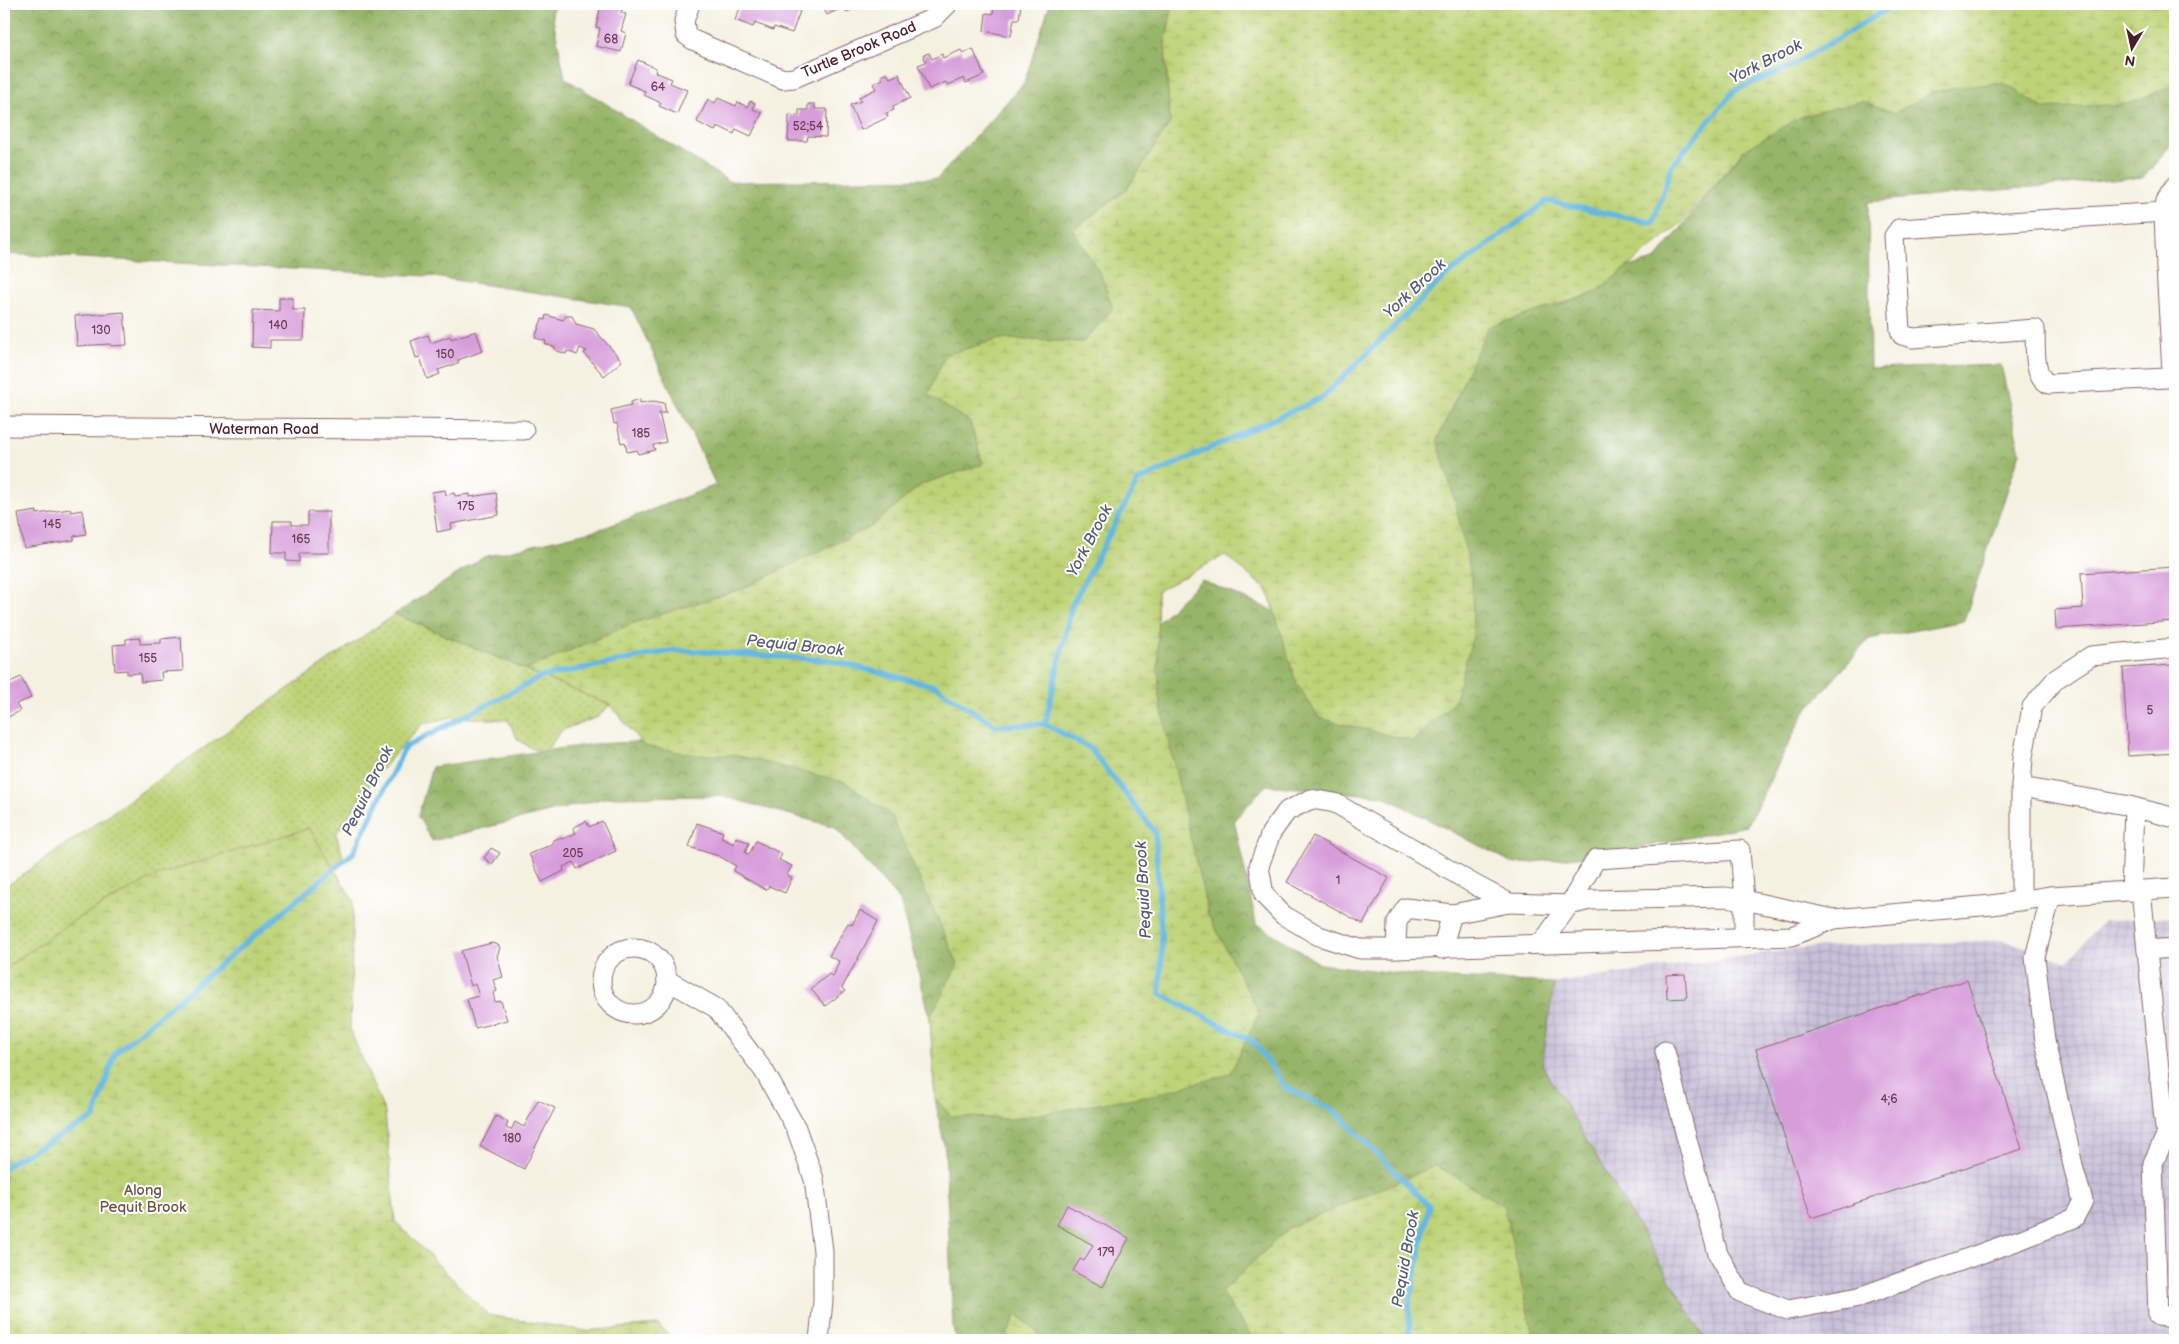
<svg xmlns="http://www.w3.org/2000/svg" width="2179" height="1344" font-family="'Balsamiq Sans',sans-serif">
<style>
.industrial{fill:url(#industrial-grid)}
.green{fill:url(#green-dots);stroke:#847951}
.forest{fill:url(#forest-crowns);stroke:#706a4a}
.wetland{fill:url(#wetland-marsh);stroke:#847951}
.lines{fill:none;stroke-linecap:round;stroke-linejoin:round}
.stream{stroke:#65b8e1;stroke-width:5.5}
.building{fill:#d79cda}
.minor-casing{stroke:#86686b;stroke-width:21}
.minor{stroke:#fff;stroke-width:19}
.labels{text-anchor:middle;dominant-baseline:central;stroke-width:4;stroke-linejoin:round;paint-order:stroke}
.number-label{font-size:12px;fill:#6d3e57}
.street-label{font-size:15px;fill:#4a1f2b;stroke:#fff}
.park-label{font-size:15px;fill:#6c5542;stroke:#fff}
.water-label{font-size:16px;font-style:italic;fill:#555c74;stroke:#fff}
</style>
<defs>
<pattern id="industrial-grid" width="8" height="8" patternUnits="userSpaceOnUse" patternTransform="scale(1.25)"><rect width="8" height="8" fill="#c8c0d8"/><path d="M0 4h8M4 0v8" fill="none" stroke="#ada5ba"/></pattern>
<pattern id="green-dots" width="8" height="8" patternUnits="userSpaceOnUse" patternTransform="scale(1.25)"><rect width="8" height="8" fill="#bdd377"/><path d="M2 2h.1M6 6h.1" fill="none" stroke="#a4b567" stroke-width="1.8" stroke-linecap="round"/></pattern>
<pattern id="forest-crowns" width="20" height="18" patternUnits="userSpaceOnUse" patternTransform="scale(1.25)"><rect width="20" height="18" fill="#96b568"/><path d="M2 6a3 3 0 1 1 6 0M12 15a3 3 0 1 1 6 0" fill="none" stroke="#7c9356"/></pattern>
<pattern id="wetland-marsh" width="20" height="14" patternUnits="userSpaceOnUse" patternTransform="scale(1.25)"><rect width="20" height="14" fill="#bdd377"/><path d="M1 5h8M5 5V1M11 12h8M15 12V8" fill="none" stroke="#a4b567"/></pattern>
</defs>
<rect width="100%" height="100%" fill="#fff"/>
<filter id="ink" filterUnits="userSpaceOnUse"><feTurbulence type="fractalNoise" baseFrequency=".02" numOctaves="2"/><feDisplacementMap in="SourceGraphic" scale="10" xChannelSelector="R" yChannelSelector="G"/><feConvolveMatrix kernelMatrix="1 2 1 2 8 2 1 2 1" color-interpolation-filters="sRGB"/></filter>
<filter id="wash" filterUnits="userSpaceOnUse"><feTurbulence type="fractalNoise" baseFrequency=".0096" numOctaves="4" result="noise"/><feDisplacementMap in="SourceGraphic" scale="20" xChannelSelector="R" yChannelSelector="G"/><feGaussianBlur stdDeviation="1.12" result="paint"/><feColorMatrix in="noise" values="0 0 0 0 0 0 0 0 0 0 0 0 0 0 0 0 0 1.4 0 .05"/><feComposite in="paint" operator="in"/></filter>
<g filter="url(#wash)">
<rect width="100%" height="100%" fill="#f5f1e1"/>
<path class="industrial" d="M2175,916V1340H1706L1542,1065L1554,983L1801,948L2004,940L2067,962L2103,921Z"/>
<path class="green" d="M395,614L610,705L598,717L562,730L543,755L518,740L508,720L452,717L422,724L378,773L336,834L344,860L243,950L4,1340V888Z"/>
<g class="forest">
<path d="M4,4H556L552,14L565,78L730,182L937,179L1024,83L1050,4H1173L1165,44L1170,123L1127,189L1073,230L1101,275L1113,309L1083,342L1000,339L929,395L970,422L983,464L922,484L872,526L742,589L631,624L526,670L395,614L484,557L604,528L716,485L631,307L428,276L4,254Z"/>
<path d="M2175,4V140L2144,177L1868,202L1870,369L2001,365L2020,452L1964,621L1869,639L1804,713L1747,826L1613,853L1515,864L1383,796L1266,785L1234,820L1256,923L1320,964L1430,977L1554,983L1542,1065L1706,1340H1534L1503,1206L1289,1228L1221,1292L1254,1340H1045L1017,1314L1005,1340H956L953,1327L945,1150L935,1098L930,1017L900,901L835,827L722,796L609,797L432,841L418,816L432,767L593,744L701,739L1103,676L1201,580L1302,623L1453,310L1655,260L1789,95Z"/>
</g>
<g class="wetland">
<path d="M1173,4H2175V85L2127,104L2044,108L2002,82L1935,91L1895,113L1863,101L1802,116L1743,151L1686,219L1595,293L1488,327L1437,440L1454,498L1472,579L1473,636L1454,702L1413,741L1319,718L1296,682L1268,591L1225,555L1157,591L1159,699L1208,914L1259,1013L1230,1074L1156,1094L1011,1119L951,1116L935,1098L930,1017L958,964L891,815L845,782L735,755H697L644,746L610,705L526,670L631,624L742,589L872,526L922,484L983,464L970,422L928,395L945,355L1000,339L1083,342L1113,309L1101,275L1073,230L1127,189L1170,123L1165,44Z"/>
<path d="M309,828L353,900L350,1030L385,1113L395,1221L488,1315L585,1331L658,1325L674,1340H4V969L71,922L160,874Z"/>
<path d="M1436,1165L1504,1206L1534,1340H1254L1221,1292L1289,1228Z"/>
<path d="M1017,1314L1045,1340H1005Z"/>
</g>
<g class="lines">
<g class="stream">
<path d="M1045,724L1072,605L1138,481L1323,397L1443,278L1547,201L1653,223L1672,165L1734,91L1791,66L1896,4"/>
<path d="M4,1169L11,1162L94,1118L115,1053L353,853L405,747L541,677L675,650L828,660L935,686L996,726L1045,724L1090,748L1155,832L1162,946L1160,994L1254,1042L1286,1088L1335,1111L1429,1206L1409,1305L1410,1340"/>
</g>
</g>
<g id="blocks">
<g class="building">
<path d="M597,4H623L621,13L626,14L621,31L626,33L621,52L596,46L600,28L596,27L600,9L596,8Z"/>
<path d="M742,4H775L783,6L784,4L800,11L792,33L774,27L773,30L755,23L753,27L735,20Z"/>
<path d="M821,4H874L864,9L862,4L846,12L843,7L827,15Z"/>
<path d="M994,4H1021L1019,19H1014L1011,36L984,31L986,13L993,14Z"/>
<path d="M973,49L984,75L966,83L964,78L948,85L946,82L929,89L918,65L926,62L923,55L929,53L932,59L942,54L943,58L961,50L963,54Z"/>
<path d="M638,60L656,68L655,72L672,79L670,83L687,90L677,114L659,106L661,103L644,95L645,91L628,84Z"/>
<path d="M887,73L890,78L899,74L910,98L893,106L894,110L886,113L888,117L861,130L850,105L861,101L859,97L876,89L873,84L883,79L881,76Z"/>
<path d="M718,98L736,106L738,102L747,107L750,101L755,103L753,109L762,113L751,136L736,129L734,134L718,126L715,131L697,122L708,99L715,103Z"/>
<path d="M808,104H815V109H827L826,137L808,136L807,141H788L789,115L799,116V110H808Z"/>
<path d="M279,298H293V310H305L304,340H270V348L252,347L253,310L279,311Z"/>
<path d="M124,312L127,345L111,346L110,344L77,346L75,316Z"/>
<path d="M546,315L563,320L566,316H572L576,324L594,329L622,361L604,376L584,353L587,351L580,348L577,355L567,351L566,354L555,350V347L545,344L546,341L535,338L542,319L545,320Z"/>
<path d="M476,331L483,351L458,360L459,363L438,370L440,374L427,379L420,357L416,358L411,341L428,335L431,343L450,336L451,339Z"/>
<path d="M640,399V403L653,401L664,403L666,413H659L666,442L653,445L655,450L638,454L637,450L627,452L625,442L621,443L617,423L614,424L611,410L631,405V402Z"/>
<path d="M445,490L446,495L454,493L455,496L470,494V497L496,493L499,515L451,524L452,529L437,532L432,492Z"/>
<path d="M70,509L71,512L82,510L86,534L74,536V540L24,548L18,514L37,511V514Z"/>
<path d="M308,512H329V553H299V562L286,561V553H272L273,521H292V525H308Z"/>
<path d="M2175,567V621L2056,629L2055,610L2083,608L2081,573Z"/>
<path d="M181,637L183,671L161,672L162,680L141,682L140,673L127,674V670L115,671L113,645L126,644V639L140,638V644L161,643V639Z"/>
<path d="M2175,665V753L2128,756L2123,668Z"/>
<path d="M21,677L31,698L16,704L20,711L4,719V685Z"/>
<path d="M586,821L589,827L602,821L616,851L577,869L574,862L563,867L564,871L542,882L529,854L553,844L554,840L559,838L563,839L576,833L573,828Z"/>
<path d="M697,823L723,832L721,838L734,844L736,837L749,843L745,853L749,854L756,841L782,854L779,860L792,866L787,875L792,878L785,893L769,886L766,890L733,871L736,866L719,856L689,847Z"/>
<path d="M1313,836L1389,878L1363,924L1287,882Z"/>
<path d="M491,848L500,853L492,864L484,858Z"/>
<path d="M860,910L878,921L842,988L845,991L825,1006L811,989L829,974L833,977L839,961L829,956L848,923L852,925Z"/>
<path d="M492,943L498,945L500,948L497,956L503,977L493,980L497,991L493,993L495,1002L501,1001L507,1020L475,1028L467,999L479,996L475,984L471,986L461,951Z"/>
<path d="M1685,974L1687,998L1667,999L1666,975Z"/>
<path d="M1967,980L2022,1149L1811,1218L1756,1049Z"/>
<path d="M538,1100L555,1108L524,1169L480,1146L496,1116L508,1122L506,1128L511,1130L515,1122L524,1127Z"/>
<path d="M1067,1205L1129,1238L1103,1287L1073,1271L1080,1259L1084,1261L1093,1245L1057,1225Z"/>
</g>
</g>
</g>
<g filter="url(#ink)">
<use href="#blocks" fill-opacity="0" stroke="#86686b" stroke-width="1"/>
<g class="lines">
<g class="minor-casing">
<g id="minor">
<path d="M690,4L684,21L686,35L693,40L783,79L794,78L934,18L948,4"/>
<path d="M2175,186L2166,201L2164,212L1899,229L1894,236L1900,330L1902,335L1913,338L2035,329C2036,346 2032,376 2049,384L2166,378L2171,376L2172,372L2166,267H2175"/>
<path d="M2164,212L2166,267"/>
<path d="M4,426L524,430"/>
<path d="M2175,648L2091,656L2056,679L2032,707L2023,757L2021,787L2125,805L2175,818"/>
<path d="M2021,787V901"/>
<path d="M1740,850L1744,900L1725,897L1590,900L1569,905L1596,859Z"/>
<path d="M2141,890L2147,950L2175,948"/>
<path d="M2131,891L2134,808"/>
<path d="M1744,938V900L1834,919"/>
<path d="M1541,944L1569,905L1509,903L1475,885L1335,803L1311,799L1287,811L1271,833L1259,866L1264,895L1283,915L1319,936L1360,949H1396L1792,936L1834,919L1992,905L2051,896L2175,888"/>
<circle cx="634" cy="981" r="33"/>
<path d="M1396,949L1397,922L1406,908L1452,914L1509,903"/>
<path d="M1442,949L1452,914"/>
<path d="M2147,950L2165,1129L2175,1128"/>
<path d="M667,980L716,1008L764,1071L796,1128L814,1179L823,1251V1301L819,1340"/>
<path d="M1665,1051L1685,1132L1718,1254L1740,1292L1788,1310L1859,1297L2022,1239L2074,1218L2083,1201L2075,1174L2045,1041L2035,957L2051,896"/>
<path d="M2169,1129L2153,1163L2158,1316L2175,1318"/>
</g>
</g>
<use href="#minor" class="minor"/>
</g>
</g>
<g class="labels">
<g class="number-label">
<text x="611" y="39">68</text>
<text x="658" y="87">64</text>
<text x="808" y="126">52;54</text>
<text x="278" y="325">140</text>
<text x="101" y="330">130</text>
<text x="445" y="354">150</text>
<text x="641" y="433">185</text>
<text x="466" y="506">175</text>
<text x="52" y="524">145</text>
<text x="301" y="539">165</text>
<text x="148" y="658">155</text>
<text x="2150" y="710">5</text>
<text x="573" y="853">205</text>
<text x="1338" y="880">1</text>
<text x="1889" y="1099">4;6</text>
<text x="512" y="1138">180</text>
<text x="1106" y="1252">179</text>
</g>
<g class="street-label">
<text transform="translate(859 50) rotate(-23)">Turtle Brook Road</text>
<text x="264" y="429">Waterman Road</text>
</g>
<g class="park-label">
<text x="143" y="1190">Along<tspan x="143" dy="17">Pequit Brook</tspan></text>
</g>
<g class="water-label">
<text transform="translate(1766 62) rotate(-27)">York Brook</text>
<text transform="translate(1415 289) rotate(-43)">York Brook</text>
<text transform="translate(1090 541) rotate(-62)">York Brook</text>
<text transform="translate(795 646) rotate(6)">Pequid Brook</text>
<text transform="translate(368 791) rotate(-64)">Pequid Brook</text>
<text transform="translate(1144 890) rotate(-93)">Pequid Brook</text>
<text transform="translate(1406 1259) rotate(-80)">Pequid Brook</text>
</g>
</g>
<rect width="2179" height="1344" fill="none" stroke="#fff" stroke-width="20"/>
<g transform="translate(2132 48) rotate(189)" stroke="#ffffff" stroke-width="4" paint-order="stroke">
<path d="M0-4L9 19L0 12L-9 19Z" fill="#4a1f2b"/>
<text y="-8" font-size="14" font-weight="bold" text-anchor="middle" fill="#4a1f2b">N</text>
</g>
</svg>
